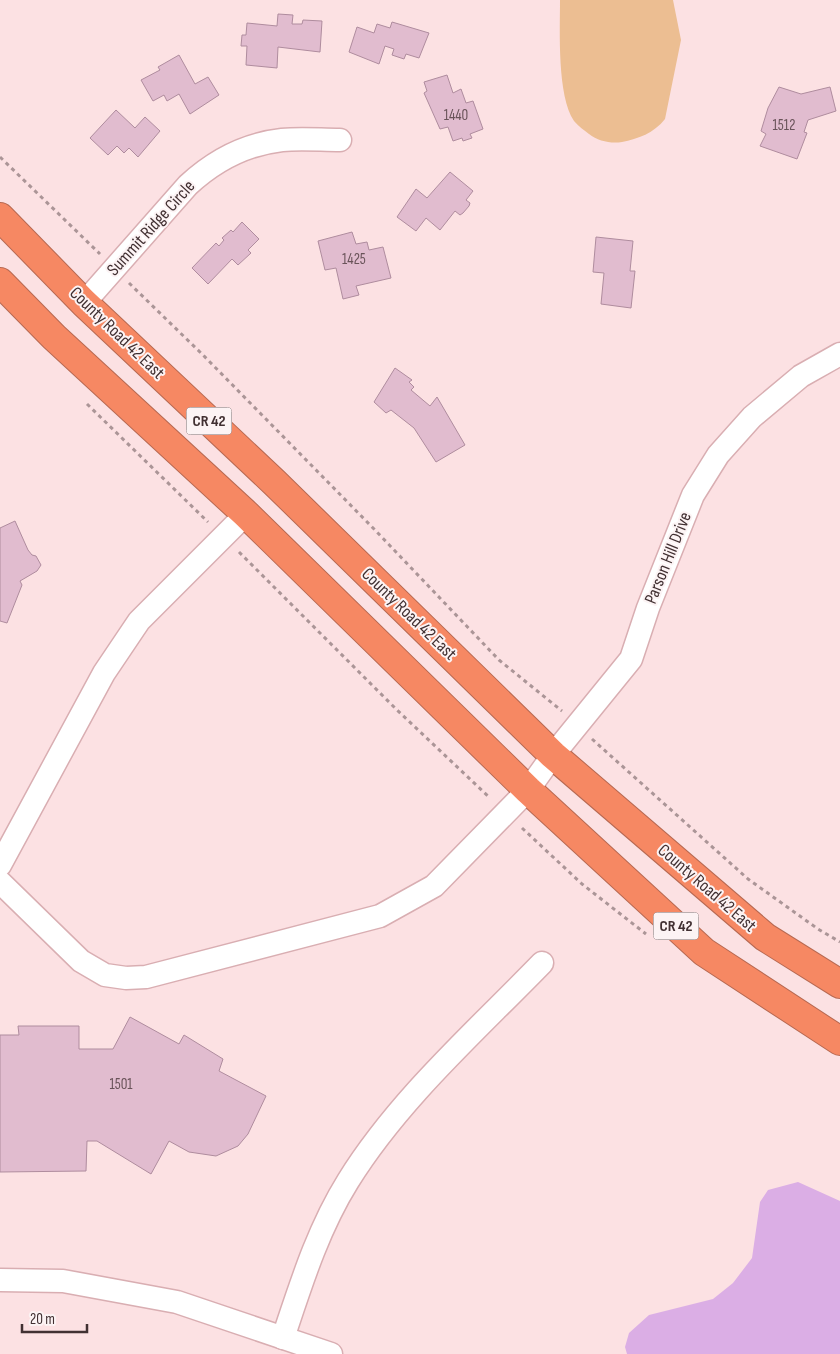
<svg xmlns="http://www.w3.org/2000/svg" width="840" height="1354" font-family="'Sofia Sans Condensed',sans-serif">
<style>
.green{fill:#ecbe92}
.water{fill:#dbaee5}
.building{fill:#e1bccf;stroke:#af8c9e}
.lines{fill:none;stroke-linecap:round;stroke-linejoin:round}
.minor-casing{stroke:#d9aeb2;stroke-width:25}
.highway-casing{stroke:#b76952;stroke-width:30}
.path{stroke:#ab9597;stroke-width:3;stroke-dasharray:4 4;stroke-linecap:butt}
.minor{stroke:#fff;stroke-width:22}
.highway{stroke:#f68863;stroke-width:28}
.labels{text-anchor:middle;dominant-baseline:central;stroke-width:4;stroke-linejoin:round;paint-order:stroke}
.number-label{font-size:15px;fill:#695359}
.shield{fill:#fcf3f4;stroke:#796a6c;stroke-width:1}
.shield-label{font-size:16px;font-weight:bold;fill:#413032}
.street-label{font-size:18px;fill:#413032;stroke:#fcf3f4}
</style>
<rect width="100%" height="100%" fill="#fce1e3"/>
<path class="green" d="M560,0H673L681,40L665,119C654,133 638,139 622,142C611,144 598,141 589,134C584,130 578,126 574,121C557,95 560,32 560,0Z"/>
<path class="water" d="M798,1182L840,1201V1354H627L625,1347L629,1333L649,1315L713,1299L733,1283L752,1258L760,1202L768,1190Z"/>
<g class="building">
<path d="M278,14L293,15L292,24H302L303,20L322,21L320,52L278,47L277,68L246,65L247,46H241L242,35H246L247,23L277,26Z"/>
<path d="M392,22L429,33L419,58L406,54L404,59L392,55L394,49L385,46L379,64L349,52L357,27L374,33L377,24L390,28Z"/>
<path d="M179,55L195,84L208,77L219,95L190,114L179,94L167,101L164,95L153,101L141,80L160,70L158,67Z"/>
<path d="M447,75L453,93L461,89L466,103L473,101L483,129L470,134L472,138L463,141L462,138L453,141L448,127L440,129L424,93L427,91L424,82Z"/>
<path d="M779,87L801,94L830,87L836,111L808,120L804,132L807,133L797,159L760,146L766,134L761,131L768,108Z"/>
<path d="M116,110L135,128L145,117L160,131L138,157L129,148L124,153L117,146L108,155L90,138Z"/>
<path d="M450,172L473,191L466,200L470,203L469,206L463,213L460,215L455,211L440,230L426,218L416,231L397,217L416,189L427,198Z"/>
<path d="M242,222L259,239L248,250L251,253L238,265L232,259L208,284L192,268L216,243L219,246L224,240L222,238L231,230L233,232Z"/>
<path d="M352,232L356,244L367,242L369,250L383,247L391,278L356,286L359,295L343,299L336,268L325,270L318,241Z"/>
<path d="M596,237L633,241L630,271H635L631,308L601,304L604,273L593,272Z"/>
<path d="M395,368L412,380L409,382L414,387L411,390L430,406L437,397L465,445L436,462L414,428L391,410L386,413L374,402Z"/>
<path d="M15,521L28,550L32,555L36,556L41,565L37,571L20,581L22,585L7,623L0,621V528Z"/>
<path d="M130,1017L179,1044L184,1035L223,1059L219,1071L266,1096L248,1134L238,1146L216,1156L189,1152L169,1141L151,1174L97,1141H87L86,1171L0,1172V1035H19L18,1026H79V1049H113Z"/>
</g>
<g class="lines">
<g class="minor-casing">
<g id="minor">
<path d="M84,303L188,185C214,161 246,144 282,140C301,138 321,140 340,140"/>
<path d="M0,865L104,673L139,621L246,514"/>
<path d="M0,882L81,961L105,975L126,978L146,977L380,916L434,886L528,790L553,755L631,659L648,608L693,495L718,455L752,417L801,376L840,354"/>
<path d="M0,1280L63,1281L177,1302L331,1354"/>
<path d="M283,1338C301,1284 318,1229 348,1181C399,1099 475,1032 542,963"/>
</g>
</g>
<g class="highway-casing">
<g id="highway">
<path d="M0,217L84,303L275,483L553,755L765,937L840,984"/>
<path d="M0,282L54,337L246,514L528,790L704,952L840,1041"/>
</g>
</g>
<g class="path">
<path d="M0,157L100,254"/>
<path d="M129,283L203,355L375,530L499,660L562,711"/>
<path d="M87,404L208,522"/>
<path d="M239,552L396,709L490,798"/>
<path d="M592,739L748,879L818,929L840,942"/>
<path d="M522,828L582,884L646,934"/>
</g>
<use href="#minor" class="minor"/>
<use href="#highway" class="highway"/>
</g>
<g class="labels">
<g class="number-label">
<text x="456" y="115">1440</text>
<text x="784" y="125">1512</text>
<text x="354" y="259">1425</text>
<text x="121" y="1084">1501</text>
</g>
<g class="shield">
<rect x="186.5" y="407.5" width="45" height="27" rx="4"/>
<rect x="653.5" y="912.5" width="45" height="27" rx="4"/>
</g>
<g class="shield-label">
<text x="209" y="421">CR 42</text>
<text x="676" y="926">CR 42</text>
</g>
<g class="street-label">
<text transform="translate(151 228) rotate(-48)">Summit Ridge Circle</text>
<text transform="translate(117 333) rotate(44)">County Road 42 East</text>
<text transform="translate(668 558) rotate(-68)">Parson Hill Drive</text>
<text transform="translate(409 614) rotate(44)">County Road 42 East</text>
<text transform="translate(707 888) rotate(41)">County Road 42 East</text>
</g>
</g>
<path d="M22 1324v8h65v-8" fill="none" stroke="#413032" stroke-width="2.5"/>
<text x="30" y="1324" font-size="15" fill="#413032" stroke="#fcf3f4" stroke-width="4" paint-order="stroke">20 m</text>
</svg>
